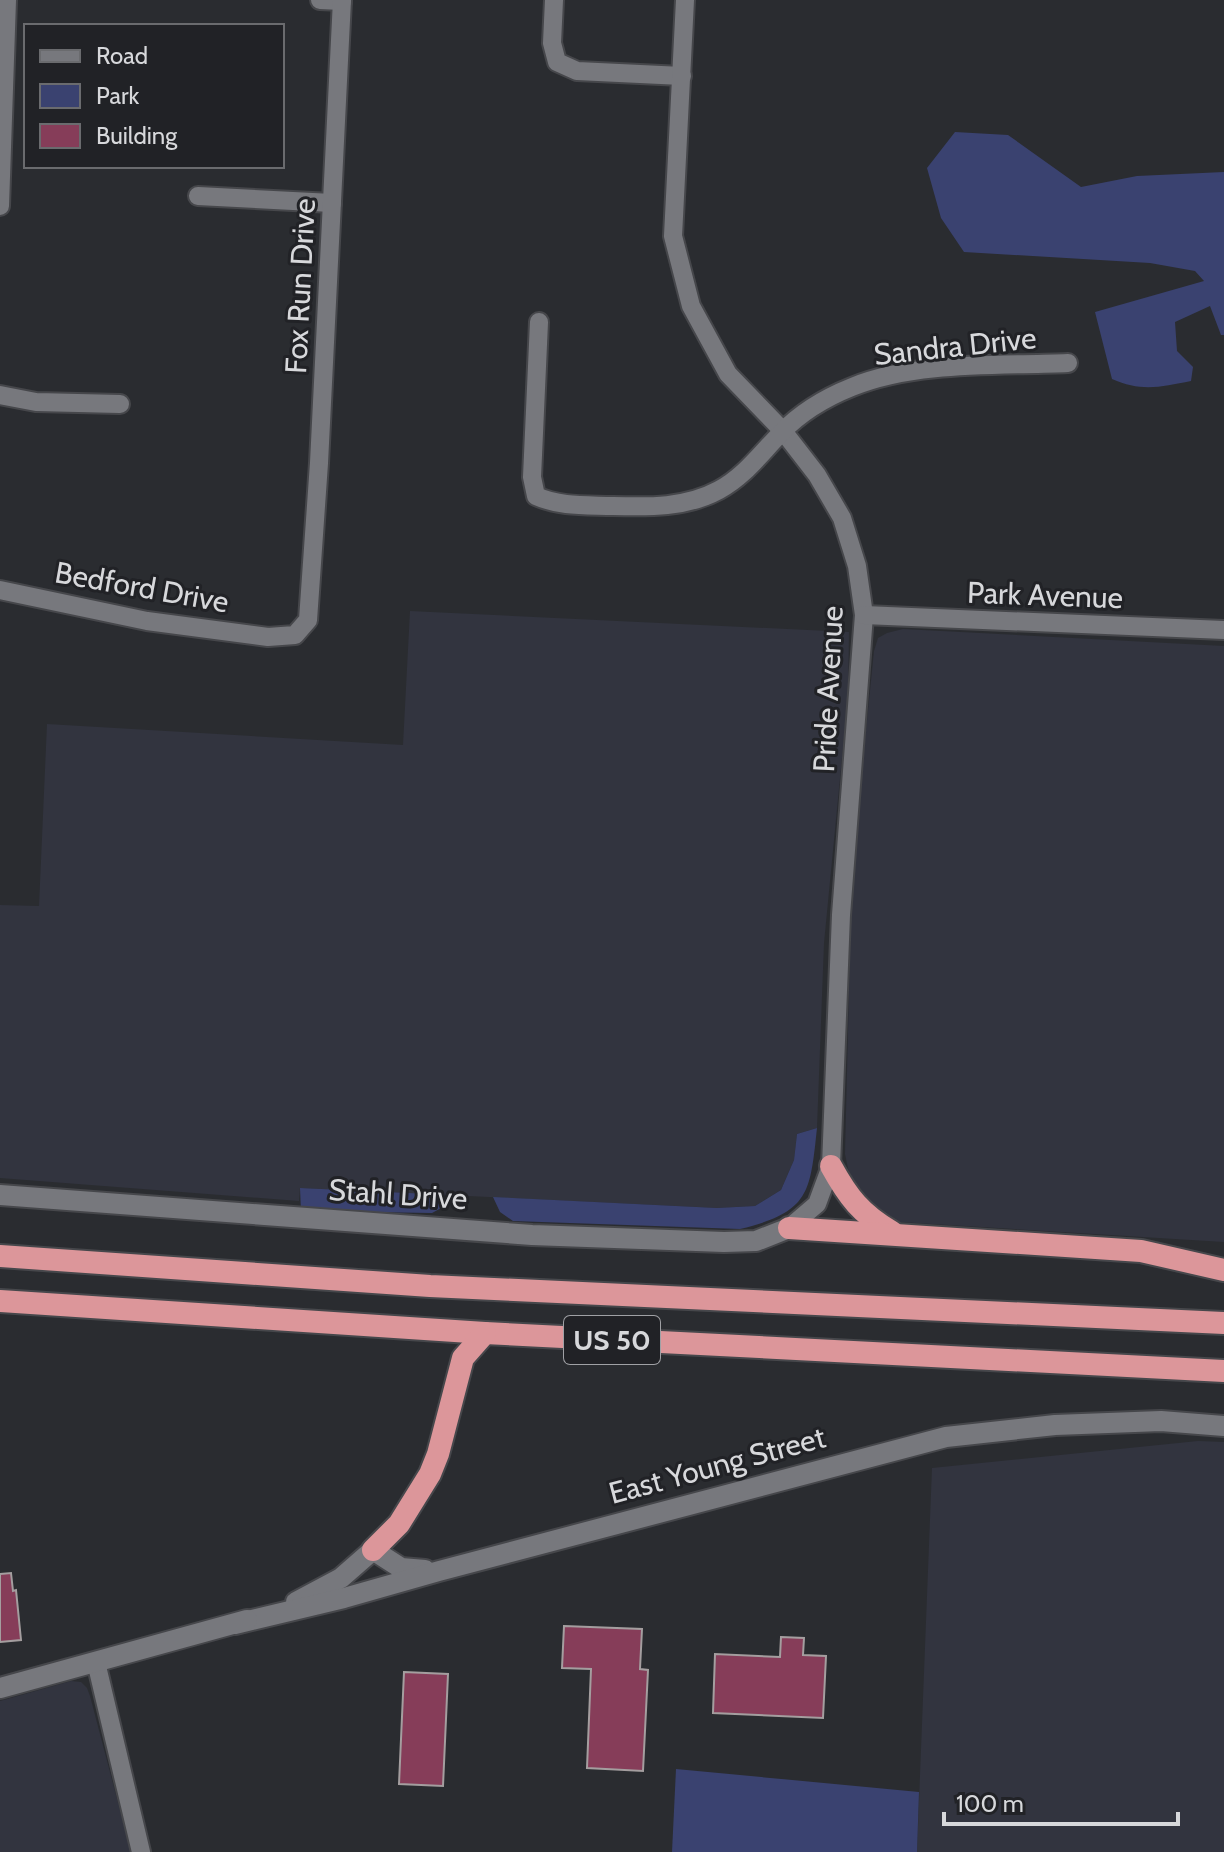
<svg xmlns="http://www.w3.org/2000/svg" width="1224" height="1852" font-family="Cabin,sans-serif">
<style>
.built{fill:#32343f}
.green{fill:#3a4270}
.building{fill:#863d59;stroke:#a49e9f;stroke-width:2}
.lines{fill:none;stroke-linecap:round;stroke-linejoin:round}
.minor-casing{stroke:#46474b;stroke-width:22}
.secondary-casing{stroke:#46474b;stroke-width:24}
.trunk-casing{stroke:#46474b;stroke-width:26}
.minor{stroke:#77787d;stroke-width:18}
.secondary{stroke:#77787d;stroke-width:20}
.trunk{stroke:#dc969a;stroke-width:22}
.labels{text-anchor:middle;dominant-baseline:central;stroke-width:6;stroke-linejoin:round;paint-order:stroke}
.shield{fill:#212226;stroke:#a0a1a5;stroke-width:2}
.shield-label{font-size:28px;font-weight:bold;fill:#d7d8db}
.street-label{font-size:30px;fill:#d7d8db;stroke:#212226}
</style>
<rect width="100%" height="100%" fill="#2a2c30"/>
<g class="built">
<path d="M410,611L849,632L848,696L824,943L817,1128L797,1134L794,1160L781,1190L755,1206L717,1208L300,1188L299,1201L0,1178V905L39,906L47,724L403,745Z"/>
<path d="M903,629L1224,646V1242L899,1222L874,1214L851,1183L845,1154L852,869L874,651L878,638L887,633Z"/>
<path d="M1198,1441L1224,1442V1852H917L932,1468Z"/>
<path d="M71,1681L81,1682L87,1688L90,1696L131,1852H0V1701Z"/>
</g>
<g class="green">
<path d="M955,132L1008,135L1081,187L1137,176L1224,172V335H1221L1210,306L1175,322L1177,351L1193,367L1191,381C1161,387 1141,392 1112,379L1095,312L1204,281L1195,271L1150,263L964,252L941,218L927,168Z"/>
<path d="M817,1128C810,1193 810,1212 740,1229L513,1221L500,1212L493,1197L717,1208L755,1206L781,1190L794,1160L797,1134Z"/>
<path d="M300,1188L452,1195L445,1206L432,1213L301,1211Z"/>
<path d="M676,1769L919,1792L917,1852H672Z"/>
</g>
<g class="building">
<path d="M11,1573L13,1591L16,1590L21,1640L0,1642V1574Z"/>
<path d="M564,1626L642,1629L640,1669L648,1670L643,1771L587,1768L591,1669L562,1668Z"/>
<path d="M781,1637L804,1638L803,1655L826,1656L823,1718L713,1713L715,1654L780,1657Z"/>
<path d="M404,1672L448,1674L443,1786L399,1784Z"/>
</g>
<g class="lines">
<g class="minor-casing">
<g id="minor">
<path d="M320,0L342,1"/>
<path d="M554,0L552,43L557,62L577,71L682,76"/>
<path d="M685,0L673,236L691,306L728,374L783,431L817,475L842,518L857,566L864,615L841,915L831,1166L817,1204L789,1228"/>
<path d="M198,196L332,203"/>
<path d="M0,206L7,0"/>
<path d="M539,322L532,477L536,496C560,507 586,505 613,506C649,507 686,508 719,490C745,476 761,453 781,433C800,413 827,397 852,387C915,361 1000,366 1068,363"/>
<path d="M0,395L36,402L120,404"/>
<path d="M0,590L147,621L268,637L295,635L308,620L319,463L342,0"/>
<path d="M864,615L1224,630"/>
<path d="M96,1662L141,1852"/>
</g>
</g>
<g class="secondary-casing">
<g id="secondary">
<path d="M0,1195L532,1235L724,1242L756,1241L789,1228"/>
<path d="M296,1602L341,1578L373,1550L401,1568L425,1570"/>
<path d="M235,1624L344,1598L439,1571L946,1437L1055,1425L1161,1421L1224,1426"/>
<path d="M0,1688L247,1620"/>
</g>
</g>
<g class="trunk-casing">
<g id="trunk">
<path d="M831,1166C848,1197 861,1214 892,1232"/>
<path d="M789,1228L1141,1251L1224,1270"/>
<path d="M0,1256L430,1286L1224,1323"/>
<path d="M0,1301L485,1333L1224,1371"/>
<path d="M373,1550L399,1524L430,1474L438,1454L463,1358L485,1333"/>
</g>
</g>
<use href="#minor" class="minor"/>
<use href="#secondary" class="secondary"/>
<use href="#trunk" class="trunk"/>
</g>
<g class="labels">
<rect class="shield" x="564" y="1316" width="96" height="48" rx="6"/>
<g class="shield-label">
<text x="612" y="1340">US 50</text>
</g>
<g class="street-label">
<text transform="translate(300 286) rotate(-87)">Fox Run Drive</text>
<text transform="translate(955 346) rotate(-6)">Sandra Drive</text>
<text transform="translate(142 587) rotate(10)">Bedford Drive</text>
<text transform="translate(1045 595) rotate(2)">Park Avenue</text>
<text transform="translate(828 689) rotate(-87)">Pride Avenue</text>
<text transform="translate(398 1194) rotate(4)">Stahl Drive</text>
<text transform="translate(717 1465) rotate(-15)">East Young Street</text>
</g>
</g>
<rect x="24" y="24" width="260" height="144" fill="#212226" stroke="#6a6b6e" stroke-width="2"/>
<rect x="40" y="50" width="40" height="12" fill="#77787d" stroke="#6a6b6e" stroke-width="2"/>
<text x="96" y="64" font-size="24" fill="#d7d8db">Road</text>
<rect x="40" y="84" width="40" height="24" fill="#3a4270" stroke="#6a6b6e" stroke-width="2"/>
<text x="96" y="104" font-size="24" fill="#d7d8db">Park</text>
<rect x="40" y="124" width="40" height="24" fill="#863d59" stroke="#6a6b6e" stroke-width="2"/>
<text x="96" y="144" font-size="24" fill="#d7d8db">Building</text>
<path d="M944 1812v12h234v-12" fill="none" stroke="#d7d8db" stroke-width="4"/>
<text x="956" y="1812" font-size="24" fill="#d7d8db" stroke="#212226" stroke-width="6" paint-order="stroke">100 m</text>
</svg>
